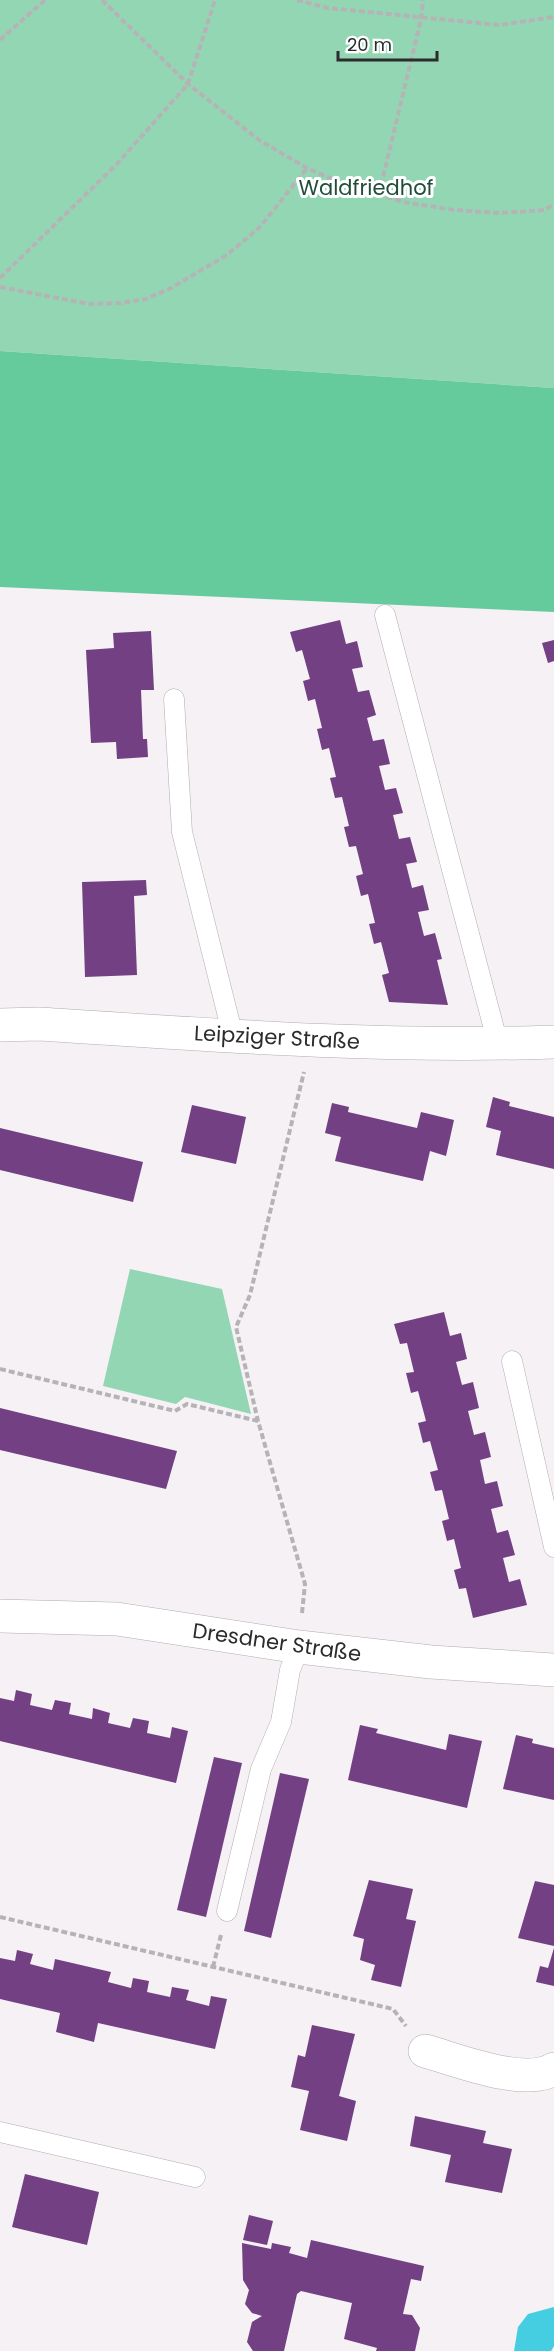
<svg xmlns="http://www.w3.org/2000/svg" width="554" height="2351" font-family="Poppins,sans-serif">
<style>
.green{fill:#93d6b4}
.forest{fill:#65cb9d}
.water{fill:#45cee1}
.building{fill:#724083}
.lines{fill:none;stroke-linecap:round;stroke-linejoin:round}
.service-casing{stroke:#b1adb1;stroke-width:21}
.minor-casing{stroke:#b1adb1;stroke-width:34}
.path{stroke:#b6b3b6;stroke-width:4;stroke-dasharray:6 3;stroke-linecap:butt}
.service{stroke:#fff;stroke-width:20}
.minor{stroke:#fff;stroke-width:33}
.labels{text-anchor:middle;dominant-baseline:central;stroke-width:6;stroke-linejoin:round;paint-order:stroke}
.park-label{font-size:21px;fill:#224d3a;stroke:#fff}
.street-label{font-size:21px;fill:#2d2b2d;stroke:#fff}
</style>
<rect width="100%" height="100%" fill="#f5f1f5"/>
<g class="green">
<path d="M0,0H554V388L0,351Z"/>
<path d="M130,1269L222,1289L251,1414L185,1397L176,1404L103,1386Z"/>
</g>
<path class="forest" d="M0,351L554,388V612L0,587Z"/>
<path class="water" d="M554,2307V2346L551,2351H514L518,2327L528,2314Z"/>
<g class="building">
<path d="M340,620L346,644L357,641L363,667L352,669L358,692L369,690L376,715L367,718L373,741L384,739L390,764L379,766L385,790L396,788L403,813L393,815L399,839L410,837L417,862L406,864L412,888L423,885L429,910L418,912L424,936L435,933L442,959L437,960L448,1005L389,1002L382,975L389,973L381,942L374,944L369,924L375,923L368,894L361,896L356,876L363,874L356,846L349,847L344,827L349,826L342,797L335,798L330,778L336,777L329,748L322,750L317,729L322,728L315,699L308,701L303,681L310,679L302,650L296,652L290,632Z"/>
<path d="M151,631L154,690H141L143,739H147L148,757L117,759L116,742L91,743L86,650L114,648L113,633Z"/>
<path d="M554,640V661L548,663L542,643Z"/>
<path d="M146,880L147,895L134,896L137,975L85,977L82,882Z"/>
<path d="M493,1097L510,1102L509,1106L554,1117V1169L496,1155L501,1131L486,1127Z"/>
<path d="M332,1103L349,1107L348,1112L417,1128L421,1112L454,1120L446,1156L430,1151L423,1181L335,1161L341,1137L325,1133Z"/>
<path d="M192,1105L246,1117L236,1164L181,1152Z"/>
<path d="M0,1128L143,1162L133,1202L0,1170Z"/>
<path d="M444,1312L450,1336L461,1333L467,1359L456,1362L462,1385L473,1382L479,1408L468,1411L474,1435L485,1432L491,1457L480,1460L485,1484L497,1481L503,1506L491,1509L497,1533L508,1530L515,1555L503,1558L509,1582L520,1579L527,1605L473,1618L466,1588L459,1589L454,1570L461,1568L454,1539L447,1541L442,1521L449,1519L442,1490L435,1491L430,1472L438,1470L430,1441L423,1443L418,1423L426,1421L418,1391L411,1393L406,1373L414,1372L407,1343L400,1344L394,1324Z"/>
<path d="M0,1408L177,1451L166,1489L0,1450Z"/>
<path d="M16,1690L32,1694L30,1705L52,1710L55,1700L71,1703L69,1714L92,1719L93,1708L110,1713L108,1723L130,1728L133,1718L149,1721L147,1733L170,1738L172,1727L188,1731L176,1783L0,1741V1698L14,1701Z"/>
<path d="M360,1725L378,1729L376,1733L446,1750L449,1734L482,1741L467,1808L348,1780Z"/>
<path d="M516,1735L533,1739L532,1743L554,1748V1800L503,1789Z"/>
<path d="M214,1757L242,1763L206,1917L177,1910Z"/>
<path d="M280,1773L309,1779L271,1938L244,1931Z"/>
<path d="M369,1880L413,1889L406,1919L416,1921L401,1987L371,1980L375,1965L360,1960L364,1939L353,1936Z"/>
<path d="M535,1881L554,1885V1946L518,1938Z"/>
<path d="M554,1948V1986L536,1982L540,1966L548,1968Z"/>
<path d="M17,1950L33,1954L30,1964L53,1970L55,1959L111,1972L108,1982L131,1988L133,1978L149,1981L147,1992L170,1997L172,1987L189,1990L186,2000L209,2006L211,1996L227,1999L215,2049L98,2023L94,2042L56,2032L60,2013L0,1999V1958L15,1961Z"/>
<path d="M312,2025L355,2034L339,2096L356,2101L347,2141L300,2130L309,2091L291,2087L298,2055L305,2057Z"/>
<path d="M415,2116L486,2131L483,2143L512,2149L502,2193L445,2182L451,2155L410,2146Z"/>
<path d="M25,2174L99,2192L87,2245L12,2227Z"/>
<path d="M249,2215L273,2221L267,2245L243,2240Z"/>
<path d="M311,2240L424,2266L421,2281L411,2279L403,2314L412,2315L420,2328L415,2351H376L377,2348L344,2339L352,2303L301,2291L297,2294L284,2351H253L247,2342L252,2322L262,2316L252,2313L245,2304L249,2290L243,2280L242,2243L271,2249L272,2243L291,2247L289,2253L307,2258Z"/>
</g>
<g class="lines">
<g class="service-casing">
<g id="service">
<path d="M385,615L498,1044"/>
<path d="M174,699L182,832L233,1036"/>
<path d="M512,1361L554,1547"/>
<path d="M227,1911L261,1769L281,1722L290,1670L299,1647"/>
<path d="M0,2132L195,2177"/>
</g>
</g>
<g class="minor-casing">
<g id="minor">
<path d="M0,1025L39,1024C211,1035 382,1048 554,1042"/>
<path d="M0,1616L117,1619L299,1647L431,1662L554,1670"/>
<path d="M425,2051C458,2060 524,2087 554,2069"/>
</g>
</g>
<g class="path">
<path d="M102,0L188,84L259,140L307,168L337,181L403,202L454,210L500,213L545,210L554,204"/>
<path d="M297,0L328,8L499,25L554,17"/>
<path d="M0,40L45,0"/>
<path d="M379,194L421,19L423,0"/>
<path d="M0,278L116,165L188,84L215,0"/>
<path d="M0,287L89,304L121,303L146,299L171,288L227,255L260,227L307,168"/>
<path d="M0,1369L175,1411L187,1404L258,1421"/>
<path d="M302,1613L305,1584L258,1421L236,1327L250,1295L304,1072"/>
<path d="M0,1917L393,2009L406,2026"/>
<path d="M213,1967L221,1935"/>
</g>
<use href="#service" class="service"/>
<use href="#minor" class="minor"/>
</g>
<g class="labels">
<g class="park-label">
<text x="366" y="187">Waldfriedhof</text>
</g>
<g class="street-label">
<text transform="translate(277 1037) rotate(3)">Leipziger Straße</text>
<text transform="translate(277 1642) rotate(8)">Dresdner Straße</text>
</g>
</g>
<path d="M338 51v9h99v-9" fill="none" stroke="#2d2b2d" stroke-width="3"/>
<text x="347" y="51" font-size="18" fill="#2d2b2d" stroke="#ffffff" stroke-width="4.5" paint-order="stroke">20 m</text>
</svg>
